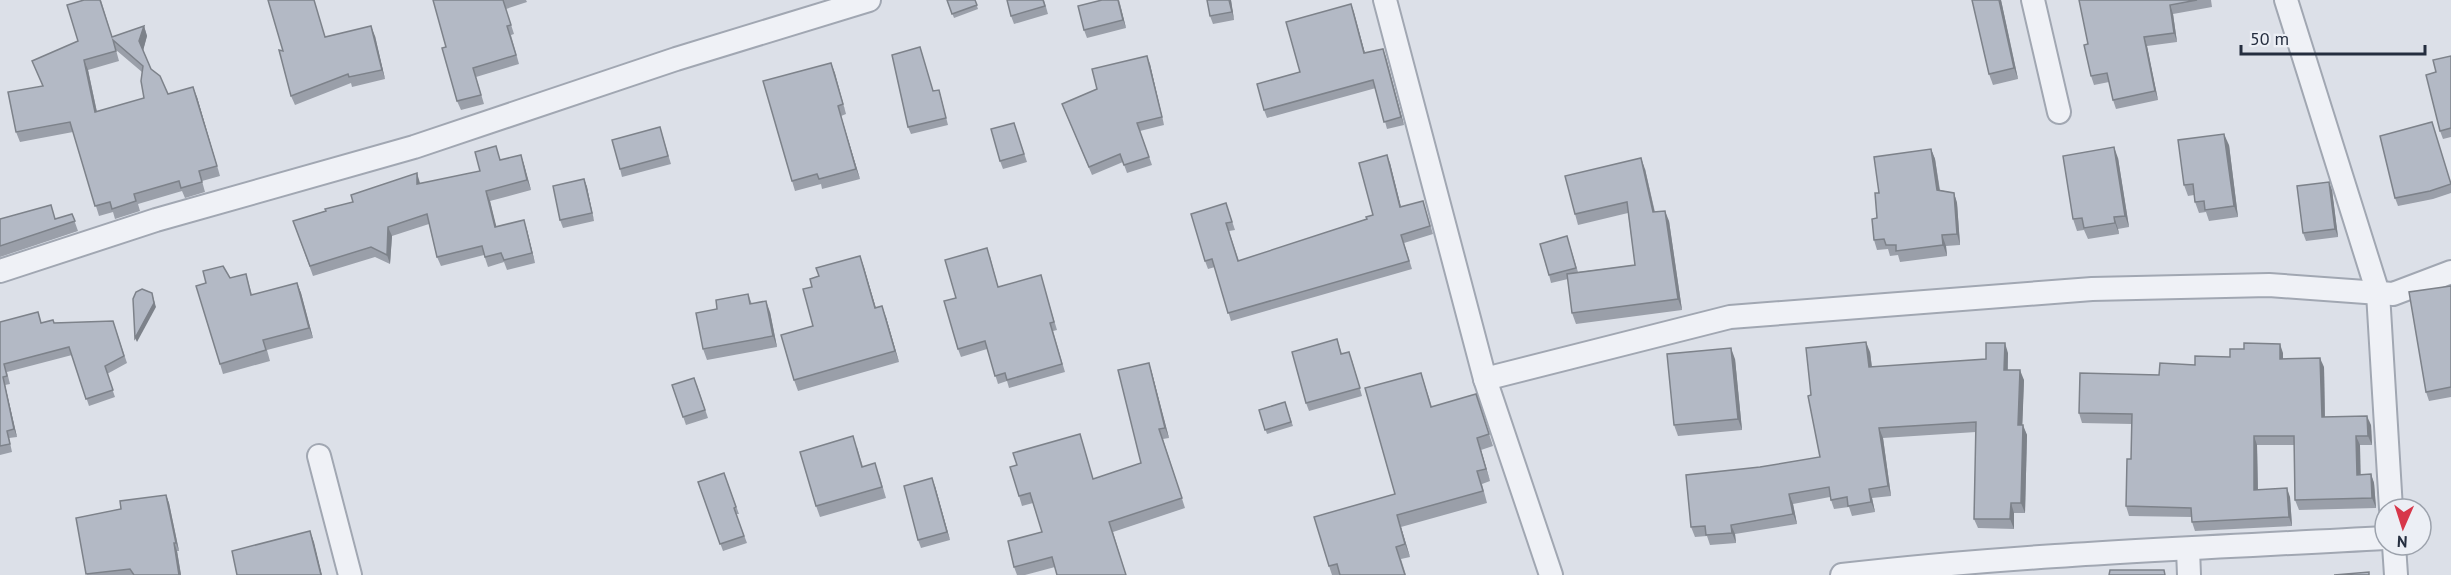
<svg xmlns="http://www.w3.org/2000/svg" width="2451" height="575" font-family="'PT Sans',sans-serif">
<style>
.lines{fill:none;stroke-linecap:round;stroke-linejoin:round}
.street-casing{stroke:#a1a7b2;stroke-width:26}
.street{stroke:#eff1f6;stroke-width:22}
.wall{fill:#9a9fa9;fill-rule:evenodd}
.shaded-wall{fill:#7d828a}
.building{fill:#b3b9c5;stroke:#7d828a;stroke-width:1.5;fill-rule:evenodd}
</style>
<rect width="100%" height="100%" fill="#dce0e8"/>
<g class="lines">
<g class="street-casing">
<g id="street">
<path d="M1385,0L1485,379L1551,575"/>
<path d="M2033,0L2059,112"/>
<path d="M2286,0L2378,293L2391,509"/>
<path d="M0,271L156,220L414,147L676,59L869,0"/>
<path d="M1485,379L1730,317L2092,289L2269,285L2393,294L2451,272"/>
<path d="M319,456L350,575"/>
<path d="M2394,545L2396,575"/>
<path d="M2188,549L2189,575"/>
<path d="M1842,575C2022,554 2204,548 2385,538"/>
</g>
</g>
<use href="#street" class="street"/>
</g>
<g class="wall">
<path d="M101,0L112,37L144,26L147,36L143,50L151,69L168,94L197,97L220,176L202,181L205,192L185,198L182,191L138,204L140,211L115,219L113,212L99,216L73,132L20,142L16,132L42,86L78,41ZM116,50L142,72L144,98L97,112L88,70L119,61Z"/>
<path d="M433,0H526L527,2L506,9L514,34L511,35L519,64L476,77L484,104L461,110L457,101L446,47Z"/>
<path d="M947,0H975L978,9L954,18Z"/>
<path d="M1044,0L1048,14L1014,24L1011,16Z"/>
<path d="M1119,0L1126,28L1087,38L1084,30Z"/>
<path d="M1231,0L1234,20L1213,24L1210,16Z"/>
<path d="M2001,0L2018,79L1993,85L1989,74Z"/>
<path d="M2079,0H2211L2212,7L2173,14L2177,42L2147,46L2158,100L2116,109L2113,100L2109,82L2094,85L2091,76L2088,44Z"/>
<path d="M1351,4L1365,53L1383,49L1404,125L1387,129L1376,88L1267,118L1264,110L1300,72Z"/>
<path d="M375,36L385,79L352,87L351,83L295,105L291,96L283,51L326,37Z"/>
<path d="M920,47L933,91L939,90L941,97L948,125L911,134L908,127Z"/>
<path d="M2451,56V137L2443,139L2440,131L2436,72Z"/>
<path d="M831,63L846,114L841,116L860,179L822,189L821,184L795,191L792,181Z"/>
<path d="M1150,64L1164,125L1140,131L1152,165L1127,173L1123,162L1092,175L1062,104L1097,89Z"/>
<path d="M1014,123L1027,162L1003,169L1000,161Z"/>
<path d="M660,127L671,164L622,177L620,169Z"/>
<path d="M2229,145L2238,217L2209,221L2206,212L2199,213L2195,202L2194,195L2188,196L2184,185Z"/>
<path d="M1931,149L1935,159L1940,190L1954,193L1957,203L1960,245L1946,246L1947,256L1900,262L1898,255L1890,256L1888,249L1877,250L1874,240L1877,218L1879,193Z"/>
<path d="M521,155L531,190L490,201L496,227L527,230L535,263L507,270L504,262L488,267L484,255L441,266L437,257L429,224L392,236L390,264L375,257L313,276L293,221L480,171L501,160Z"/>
<path d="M2118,158L2129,227L2118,229L2119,234L2088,239L2084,230L2077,231L2073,219Z"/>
<path d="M1390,163L1401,207L1423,201L1433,234L1404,243L1412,269L1231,321L1215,267L1208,269L1205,261L1226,203L1235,230L1229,231L1239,261L1367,219L1373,215Z"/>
<path d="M1645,169L1655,212L1669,221L1682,310L1576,324L1572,313L1568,279L1551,283L1549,275L1567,236L1578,272L1635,265L1628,213L1578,225L1575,214Z"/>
<path d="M584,179L587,187L594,221L563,228L560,220Z"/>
<path d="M2451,182V193L2433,199L2398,206L2395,198Z"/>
<path d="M2332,190L2338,237L2306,241L2303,233Z"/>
<path d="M72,214L78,231L0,257V219H56Z"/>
<path d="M860,256L876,308L886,317L899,362L798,391L794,380L813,326L819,276Z"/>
<path d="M990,256L998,287L1043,283L1057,330L1053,331L1065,372L1009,388L1007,381L998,384L987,349L961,357L958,349L956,298Z"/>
<path d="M246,274L252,295L297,283L301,293L313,338L267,350L270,361L223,374L220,364L230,278Z"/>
<path d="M2451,286V397L2429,401L2426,392Z"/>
<path d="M748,294L752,304L770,312L777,347L707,360L703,349L717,309Z"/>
<path d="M113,321L127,363L107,374L115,397L89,406L72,355L7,372L10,384L5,385L17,437L9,438L12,452L0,455V322L54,323Z"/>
<path d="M1337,339L1342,354L1352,360L1362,396L1309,411L1306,403Z"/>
<path d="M1870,352L1872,367L1986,359L2008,353V370L2024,380L2022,425L2027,435L2025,513H2014V529L1978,528L1974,519L1976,432L1883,438L1891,496L1872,498L1875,512L1852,516L1849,507L1834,509L1830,497L1793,504L1797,524L1735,534L1736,543L1710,545L1707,536L1695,537L1691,527L1760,467L1820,457L1811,395Z"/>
<path d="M2283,353V359L2324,367L2325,417L2371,425L2372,445H2360V474H2371L2374,483L2376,508L2299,510L2295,500L2294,445H2257L2258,489L2290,497L2292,526L2195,531L2192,522V517L2129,516L2126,506L2131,459L2132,424L2082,423L2079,413L2159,375L2195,365L2230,357Z"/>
<path d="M1735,359L1742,430L1678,436L1674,425Z"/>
<path d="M1149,363L1152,373L1169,438L1163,439L1185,508L1113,532L1126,575H1057L1055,567L1025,575H1017L1014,567L1042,532L1033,503L1022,506L1019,496L1083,444L1093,479L1141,463Z"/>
<path d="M1421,373L1432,407L1476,394L1493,446L1481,450L1490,481L1482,484L1487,503L1401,527L1410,557L1401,559L1406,575H1332L1329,566L1395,494Z"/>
<path d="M672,385H697L708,418L686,425Z"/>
<path d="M1285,402L1293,426L1267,434L1259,410Z"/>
<path d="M857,447L863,467L879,474L886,498L820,517L816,506Z"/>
<path d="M724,473L739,514H736L747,543L723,551L698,482Z"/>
<path d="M935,486L950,540L921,548L918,540Z"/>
<path d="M166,495L169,503L179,551H177L181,575H87L76,518L121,509Z"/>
</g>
<g class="shaded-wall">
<path d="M1119,0L1126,28L1123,20Z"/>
<path d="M1229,0H1231L1234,20Z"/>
<path d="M1999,0H2001L2018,79L2014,68Z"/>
<path d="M1351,4L1354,12L1367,61L1364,53Z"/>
<path d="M2170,5L2173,14L2177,42L2174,33Z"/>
<path d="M144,26L147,36L143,51L139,41Z"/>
<path d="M371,26L375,36L385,79L382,70Z"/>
<path d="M2144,37L2147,46L2158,100L2155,91Z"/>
<path d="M1383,49L1386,57L1404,125L1401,117Z"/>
<path d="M1147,56L1150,64L1164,125L1162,117Z"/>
<path d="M84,60L88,70L99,122L95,112Z"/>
<path d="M831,63L835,73L846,114L843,104Z"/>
<path d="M193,87L197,97L220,176L217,166Z"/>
<path d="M838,106L841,116L860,179L856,169Z"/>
<path d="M2224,134L2229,145L2238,217L2234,206Z"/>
<path d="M2114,147L2118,158L2129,227L2125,216Z"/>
<path d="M1931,149L1935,159L1941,200L1937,190Z"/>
<path d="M521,155L524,164L531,190L527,180Z"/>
<path d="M1387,155L1390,163L1403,215L1400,207Z"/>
<path d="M1641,158L1645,169L1657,223L1653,212Z"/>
<path d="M417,173L420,183L421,194L417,184Z"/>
<path d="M584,179L587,187L594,221L592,213Z"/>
<path d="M2329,182L2332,190L2338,237L2335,229Z"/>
<path d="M486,191L490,201L499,237L495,227Z"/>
<path d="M1954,193L1957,203L1960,245L1957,234Z"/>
<path d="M1665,211L1669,221L1682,310L1678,299Z"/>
<path d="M2114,217L2118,229L2119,234L2115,223Z"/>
<path d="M524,220L527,230L535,263L532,253Z"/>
<path d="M388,227L392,236L390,264L387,255Z"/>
<path d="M1942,235L1946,246L1947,256L1943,245Z"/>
<path d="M860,256L864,267L879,319L875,308Z"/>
<path d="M297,283L301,293L313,338L309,328Z"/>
<path d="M153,297L156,307L137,342L135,338Z"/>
<path d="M766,301L770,312L777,347L773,336Z"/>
<path d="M882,306L886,317L899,362L895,351Z"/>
<path d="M1866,342L1870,352L1873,377L1869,367Z"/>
<path d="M2005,343L2008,353L2007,380L2004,370Z"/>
<path d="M2280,344L2283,353V368L2280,359Z"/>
<path d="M1731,348L1735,359L1742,430L1738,419Z"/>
<path d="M2320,358L2324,367L2325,427L2322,417Z"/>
<path d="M1149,363L1152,373L1169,438L1165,428Z"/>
<path d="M2020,370L2024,380L2022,435L2018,425Z"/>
<path d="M3,377L5,385L17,437L14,429Z"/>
<path d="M2367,416L2371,425L2372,445L2368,436Z"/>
<path d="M2023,425L2027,435L2025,513L2021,503Z"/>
<path d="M1879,428L1883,438L1891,496L1888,486Z"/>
<path d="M2254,436L2257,445L2258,499L2254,490Z"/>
<path d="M2356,436L2360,445L2361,484L2357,475Z"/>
<path d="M1477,438L1481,450L1490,481L1486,469Z"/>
<path d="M2371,474L2374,483L2376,508L2372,498Z"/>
<path d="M932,478L935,486L950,540L947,532Z"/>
<path d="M2287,488L2290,497L2292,526L2289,517Z"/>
<path d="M1869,489L1872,498L1875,512L1871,502Z"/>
<path d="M1789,494L1793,504L1797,524L1793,514Z"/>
<path d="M166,495L169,503L179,551L176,543Z"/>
<path d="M2011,503L2014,513V529L2010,519Z"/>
<path d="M1397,515L1401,527L1410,557L1405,544Z"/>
<path d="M1731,525L1735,534L1736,543L1732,533Z"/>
<path d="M310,531L314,542L322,575H321Z"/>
<path d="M174,543L177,551L181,575H179Z"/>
</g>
<g class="building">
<path d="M84,0H100L112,37L144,26L139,41L151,69L160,76L168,94L193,87L217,166L199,171L202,182L181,188L179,181L134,194L136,201L112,209L110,202L95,206L70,122L16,132L8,92L43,86L32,61L78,41L67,5ZM113,40L143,66L141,81L144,98L95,112L84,60L116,51Z"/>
<path d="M268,0H314L325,37L371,26L382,70L349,77L348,74L291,96L279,50L283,51Z"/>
<path d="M433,0H503L511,25L507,26L516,55L473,68L481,95L457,101L442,48L446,47Z"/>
<path d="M947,0H975L977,5L952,14Z"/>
<path d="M1007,0H1043L1045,6L1011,16Z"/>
<path d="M1102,0H1118L1123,20L1084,30L1078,6Z"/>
<path d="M1207,0H1229L1232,12L1210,16Z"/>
<path d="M1972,0H1999L2014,68L1989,74Z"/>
<path d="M2079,0H2197L2170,5L2174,33L2144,37L2155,91L2113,100L2107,73L2091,76L2084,45L2088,44Z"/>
<path d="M1351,4L1364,53L1383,49L1401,117L1384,122L1373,80L1264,110L1257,84L1300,72L1286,22Z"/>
<path d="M920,47L933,91L939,90L946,118L908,127L892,55Z"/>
<path d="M1147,56L1162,117L1137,123L1149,157L1124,165L1120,154L1089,167L1062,104L1097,89L1092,69Z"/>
<path d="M2451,56V128L2440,131L2426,75L2436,72L2433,60Z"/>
<path d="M831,63L843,104L838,106L856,169L819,179L817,174L792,181L763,81Z"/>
<path d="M2432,122L2451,184L2430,191L2395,198L2380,136Z"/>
<path d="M1014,123L1024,154L1000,161L991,129Z"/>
<path d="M660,127L668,156L620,169L612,140Z"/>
<path d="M2224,134L2234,206L2205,210L2204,201L2195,202L2193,184L2184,185L2178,140Z"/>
<path d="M496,146L500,160L521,155L527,180L486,191L495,227L524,220L532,253L504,260L501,253L485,257L482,246L437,257L427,214L388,227L387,255L371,247L310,266L293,221L326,211L325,209L353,202L351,195L417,173V184L480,171L475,152Z"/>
<path d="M2114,147L2125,216L2114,217L2115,223L2084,228L2082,218L2073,219L2063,156Z"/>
<path d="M1931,149L1937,190L1954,193L1957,234L1942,235L1943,245L1896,251V245H1886L1884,239L1874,240L1872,219L1877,218L1875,193H1879L1874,157Z"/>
<path d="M1387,155L1400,207L1423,201L1430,226L1401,235L1409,261L1228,313L1212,259L1205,261L1191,214L1226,203L1232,222L1226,223L1238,261L1367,219L1366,217L1373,215L1359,163Z"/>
<path d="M1641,158L1653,212L1665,211L1678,299L1572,313L1567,274L1635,265L1627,202L1575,214L1565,176Z"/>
<path d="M584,179L592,213L560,220L553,186Z"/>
<path d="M2329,182L2335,229L2303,233L2297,186Z"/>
<path d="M51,205L55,219L72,214L75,221L0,246V219Z"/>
<path d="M1567,236L1576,268L1549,275L1540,244Z"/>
<path d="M987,248L998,287L1041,275L1054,322L1050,323L1062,364L1007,380L1005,373L995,376L985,341L958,349L944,301L956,298L945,260Z"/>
<path d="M860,256L875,308L882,306L895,351L794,380L781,335L813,326L803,289L812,287L810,279L819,276L816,268Z"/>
<path d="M223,266L230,278L246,274L251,295L297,283L309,328L263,340L266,350L220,364L196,286L206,283L203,271Z"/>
<path d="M2451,286V387L2426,392L2409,292Z"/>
<path d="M142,289L152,293L154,303L135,338L133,299L136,292Z"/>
<path d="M748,294L750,304L766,301L773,336L703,349L696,313L717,309L716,300Z"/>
<path d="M38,312L41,323L53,320L54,323L113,321L124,356L105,366L113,390L86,399L69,347L4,364L7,376L3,377L14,429L7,431L10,444L0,446V322Z"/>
<path d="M1337,339L1341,354L1349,352L1360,388L1306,403L1292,352Z"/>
<path d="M1866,342L1869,367L1986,359V343H2005L2004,370H2020L2018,425H2023L2021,503H2011L2010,519H1974L1976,422L1879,428L1888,486L1869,489L1871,502L1848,506L1847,497L1831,500L1829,487L1789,494L1793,514L1731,525L1732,533L1706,535L1705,526L1691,527L1686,475L1760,467L1820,457L1808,396L1811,395L1806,348Z"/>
<path d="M2244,343L2280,344V359L2320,358L2322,417L2367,416L2368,436H2356L2357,475L2371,474L2372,498L2295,500L2294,436H2254V490L2287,488L2289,517L2192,522L2191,508L2126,506L2127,459H2131L2132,414L2079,413L2080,373L2159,375L2160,363L2195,365V356L2230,357V349H2244Z"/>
<path d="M1731,348L1738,419L1674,425L1667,354Z"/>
<path d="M1149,363L1165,428L1159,429L1182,498L1109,522L1126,575H1057L1052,557L1014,567L1008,541L1042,532L1030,493L1019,496L1010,467L1017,465L1013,453L1080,434L1093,479L1141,463L1118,370Z"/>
<path d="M1421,373L1431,407L1476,394L1489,434L1477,438L1486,469L1477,471L1483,491L1397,515L1405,544L1396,547L1405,575H1340L1337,564L1329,566L1314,517L1395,494L1365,388Z"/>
<path d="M694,378L705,410L683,417L672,385Z"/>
<path d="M1285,402L1291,422L1265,430L1259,410Z"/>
<path d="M853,436L862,467L875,463L882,487L816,506L800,452Z"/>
<path d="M724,473L736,507L734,508L744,536L720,544L698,482Z"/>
<path d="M932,478L947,532L918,540L904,486Z"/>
<path d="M166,495L176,543H174L179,575H134L130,569L86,574L76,518L121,509L120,501Z"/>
<path d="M310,531L321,575H237L232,551Z"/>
<path d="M2110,570H2164L2165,575H2109Z"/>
<path d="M2369,572V575H2334Z"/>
</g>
<g transform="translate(2403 527) rotate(183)"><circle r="28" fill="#eceff5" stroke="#9ca2ac" stroke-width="1.5"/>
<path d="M0-4.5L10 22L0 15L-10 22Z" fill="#d7374a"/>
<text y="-9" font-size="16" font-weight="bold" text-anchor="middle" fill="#252e3f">N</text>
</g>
<path d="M2241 45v9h184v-9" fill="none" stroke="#252e3f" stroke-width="3"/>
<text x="2250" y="45" font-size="18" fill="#252e3f" stroke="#eceff5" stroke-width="4.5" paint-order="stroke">50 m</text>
</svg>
